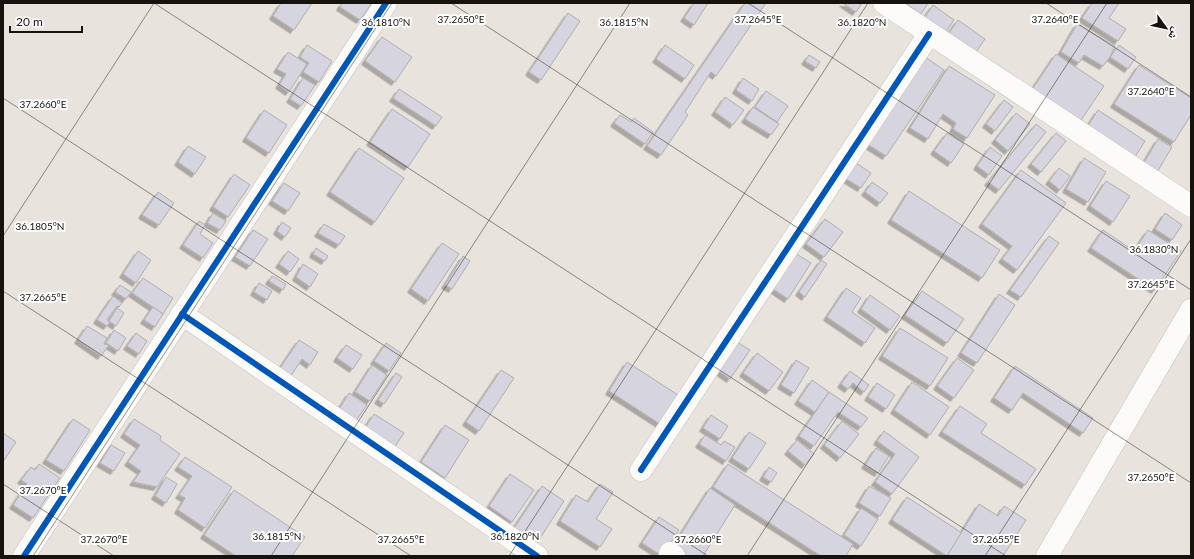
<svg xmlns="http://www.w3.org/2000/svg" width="1194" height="559" font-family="Lato,'Noto Naskh Arabic',sans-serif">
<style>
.building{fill:#d6d4df;stroke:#b0aeae;filter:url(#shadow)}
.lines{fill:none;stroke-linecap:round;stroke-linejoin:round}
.minor-casing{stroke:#c5c0ba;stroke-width:23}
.secondary-casing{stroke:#c5c0ba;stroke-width:23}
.minor{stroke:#fcfbfa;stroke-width:22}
.secondary{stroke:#fcfbfa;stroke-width:22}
.cycleway-casing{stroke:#fff;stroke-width:8}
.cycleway{stroke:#0057b8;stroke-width:6}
.ticks{fill:none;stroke:#16120e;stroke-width:1;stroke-opacity:0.45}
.ticks-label{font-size:10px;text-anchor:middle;fill:#16120e;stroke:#fff;stroke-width:4;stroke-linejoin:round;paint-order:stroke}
</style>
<defs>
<filter id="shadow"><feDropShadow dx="-3.5" dy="3.5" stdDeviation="0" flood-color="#0004"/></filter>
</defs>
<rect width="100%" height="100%" fill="#e9e3dd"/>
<g class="building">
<path d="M281,3H312L294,30L273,16Z"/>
<path d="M342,3H372L360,20L340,7Z"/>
<path d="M694,3H708L694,25L684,18Z"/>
<path d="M745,3H766L716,76L711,72L685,112L688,115L661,155L647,146Z"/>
<path d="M843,3H858L861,5L856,12Z"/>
<path d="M905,3H928L921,14Z"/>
<path d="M1092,3H1119L1109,18L1126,29L1118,41L1082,18Z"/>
<path d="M933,5L954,20L946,32L925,17Z"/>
<path d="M568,13L580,21L541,80L529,72Z"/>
<path d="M958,20L985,39L976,52L949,33Z"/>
<path d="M1077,24L1115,46L1110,57L1103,66L1084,55L1079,63L1061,52Z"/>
<path d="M382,37L412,57L395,82L365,61Z"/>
<path d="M307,45L332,61L319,82L303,72L309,63L300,57Z"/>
<path d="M665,45L694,65L685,79L656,59Z"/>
<path d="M1119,45L1136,57L1128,69L1110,57Z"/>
<path d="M288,52L307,64L289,92L279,85L286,74L277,69Z"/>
<path d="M1056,54L1104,86L1077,126L1029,94Z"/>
<path d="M809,55L820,62L816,68L805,61Z"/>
<path d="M925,57L944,70L886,156L867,144Z"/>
<path d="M1139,65L1191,98V115L1174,142L1114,104Z"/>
<path d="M949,66L995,95L967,138L953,129L956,123L943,114L928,139L910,128Z"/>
<path d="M303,78L315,85L301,106L290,99Z"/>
<path d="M743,78L759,89L752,101L736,90Z"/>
<path d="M399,89L442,117L436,126L393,98Z"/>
<path d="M766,91L788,106L777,122L755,107Z"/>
<path d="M725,97L744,110L733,125L715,112Z"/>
<path d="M1004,100L1013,107L995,131L986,124Z"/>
<path d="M753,107L779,124L771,135L745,119Z"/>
<path d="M392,109L430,134L408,167L370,142Z"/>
<path d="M264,110L287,125L269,153L246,138Z"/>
<path d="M1098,110L1145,141L1133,160L1086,129Z"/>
<path d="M1016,113L1030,124L1008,151L995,140Z"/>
<path d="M620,115L631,122L634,118L653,132L645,144L614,123Z"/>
<path d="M1036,124L1046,132L999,190L988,182Z"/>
<path d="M947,133L964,144L951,163L934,151Z"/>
<path d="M1056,133L1066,141L1041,172L1031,164Z"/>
<path d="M1158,139L1172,147L1153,179L1139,171Z"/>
<path d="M188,146L206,157L195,174L178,162Z"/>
<path d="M990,147L1002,156L989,175L977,166Z"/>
<path d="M359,148L404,178L375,222L330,192Z"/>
<path d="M1084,158L1106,172L1088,202L1066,189Z"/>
<path d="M856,163L871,173L861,188L845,178Z"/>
<path d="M1059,168L1070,176L1060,190L1049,181Z"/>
<path d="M1021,170L1066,203L1017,270L1002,259L1012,246L982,224Z"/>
<path d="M234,174L250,185L228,217L213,207Z"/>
<path d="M1106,181L1130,196L1113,222L1090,206Z"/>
<path d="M872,182L888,193L880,203L865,192Z"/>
<path d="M284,183L300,193L288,211L272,201Z"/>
<path d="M909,191L1000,250L982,278L891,220Z"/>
<path d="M158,192L174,203L159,225L142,215Z"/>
<path d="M213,213L226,221L220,230L207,223Z"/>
<path d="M1165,213L1182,225L1172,240L1155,229Z"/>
<path d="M825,219L843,232L824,257L806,244Z"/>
<path d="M199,221L205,225L200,234L213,243L203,258L183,245Z"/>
<path d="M282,222L291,228L285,237L277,231Z"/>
<path d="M324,224L345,236L339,245L318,233Z"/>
<path d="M253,230L268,239L250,266L235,257Z"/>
<path d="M1103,230L1134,251L1148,230L1181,251L1155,290L1091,248Z"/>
<path d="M1049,236L1059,243L1021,297L1010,290Z"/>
<path d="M442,243L459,254L428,301L411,289Z"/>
<path d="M316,248L328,256L325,261L313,254Z"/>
<path d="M138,251L151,260L136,283L123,274Z"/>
<path d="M288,251L299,259L290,272L279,264Z"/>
<path d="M793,252L811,263L788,299L770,287Z"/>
<path d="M463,256L470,261L452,289L445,285Z"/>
<path d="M821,260L827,264L805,297L799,292Z"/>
<path d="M303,264L318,274L310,287L296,277Z"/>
<path d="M272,276L286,284L283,290L269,281Z"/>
<path d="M143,278L173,298L163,314L132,293Z"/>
<path d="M259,283L272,291L267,300L254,292Z"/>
<path d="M120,285L131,292L126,299L115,292Z"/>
<path d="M846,288L861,298L852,312L875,328L865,343L827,317Z"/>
<path d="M922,291L964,319L947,343L905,315Z"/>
<path d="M999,294L1015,305L977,363L961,353Z"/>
<path d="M870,295L900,316L890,330L861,309Z"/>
<path d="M113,296L122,303L119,307L117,306L107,320L110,322L107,326L97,320Z"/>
<path d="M153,307L163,314L155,327L144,320Z"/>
<path d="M117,308L124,313L116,326L109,321Z"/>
<path d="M87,326L107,338L104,344L109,345L101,356L78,340Z"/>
<path d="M900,328L948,358L930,386L882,356Z"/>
<path d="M114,330L126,338L118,351L106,343Z"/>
<path d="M136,333L147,341L139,354L127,346Z"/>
<path d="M299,340L318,352L310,365L302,359L287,382L276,374Z"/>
<path d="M735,341L750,350L730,379L716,369Z"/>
<path d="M386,343L401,353L389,371L374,361Z"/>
<path d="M346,345L362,355L353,369L337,358Z"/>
<path d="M757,353L783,372L769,391L743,373Z"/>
<path d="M957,358L974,370L954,398L937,386Z"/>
<path d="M796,360L809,368L794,393L781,385Z"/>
<path d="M627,362L678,395L660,424L609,391Z"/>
<path d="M372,365L387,375L370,401L355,392Z"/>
<path d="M1015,366L1093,418L1083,433L1023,393L1012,410L994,398Z"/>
<path d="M501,370L514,378L479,431L466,422Z"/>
<path d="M850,371L869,385L864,392L853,383L848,389L841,384Z"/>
<path d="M396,373L402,377L384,404L378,400Z"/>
<path d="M812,380L829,392L815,412L798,401Z"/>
<path d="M912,382L949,407L930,435L894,410Z"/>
<path d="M877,383L895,395L886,409L868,397Z"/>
<path d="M829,392L868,418L861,427L838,412L814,446L799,436Z"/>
<path d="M349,393L367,405L353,425L336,414Z"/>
<path d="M960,406L987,424L981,433L1036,469L1025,485L942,432Z"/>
<path d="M374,414L404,433L392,451L363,431Z"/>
<path d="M711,415L728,426L720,439L703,428Z"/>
<path d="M73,419L90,430L64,471L46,460Z"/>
<path d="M134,419L161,436L160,440L180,454L157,487L133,482L141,471L128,462L140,445L124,434Z"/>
<path d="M842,421L859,434L840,458L824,445Z"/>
<path d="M445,425L469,440L445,478L421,462Z"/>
<path d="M884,431L919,457L892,494L875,482L895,454L877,441Z"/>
<path d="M749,432L766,443L749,469L732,458Z"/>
<path d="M3,433L16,442L3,462Z"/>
<path d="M705,435L721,445L724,441L735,447L726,461L699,444Z"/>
<path d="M797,440L814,454L805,465L788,451Z"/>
<path d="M111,445L125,453L114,471L100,463Z"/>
<path d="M876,448L889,456L878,473L865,465Z"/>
<path d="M185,457L232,487L205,528L178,510L185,498L179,495L192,476L178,467Z"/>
<path d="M39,464L60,478L33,518L13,505L27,484L21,480L31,467L35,470Z"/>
<path d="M728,464L853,544L846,556H821L713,487Z"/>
<path d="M769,467L777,473L771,482L763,477Z"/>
<path d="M510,474L534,490L512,522L489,506Z"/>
<path d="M166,477L177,484L166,503L155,496Z"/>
<path d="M600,484L613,492L596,519L612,529L600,547L560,521L576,495L588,502Z"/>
<path d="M542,486L564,501L537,543L514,528Z"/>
<path d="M869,486L891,498L880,516L859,503Z"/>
<path d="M710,488L735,505L703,556H684L672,548Z"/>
<path d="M234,490L305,537L292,556H236L204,535Z"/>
<path d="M907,497L962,533L947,556L892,520Z"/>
<path d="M979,504L998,516L1004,506L1026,520L1003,556H947Z"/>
<path d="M861,508L878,519L861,546L844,535Z"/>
<path d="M659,517L679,530L662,556L642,543Z"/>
</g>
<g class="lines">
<g class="minor-casing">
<g id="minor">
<path d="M884,3L1191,206"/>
<path d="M182,314L537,556"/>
<path d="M641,470L929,34"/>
<path d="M670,553L674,556"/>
<path d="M24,556L386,3"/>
</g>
</g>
<g class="secondary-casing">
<path id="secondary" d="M1047,556L1191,310"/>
</g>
<use href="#minor" class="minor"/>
<use href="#secondary" class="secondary"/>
<g class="cycleway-casing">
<g id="cycleway">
<path d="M182,314L537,556"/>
<path d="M641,470L929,34"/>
<path d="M24,556L386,3"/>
</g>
</g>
<use href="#cycleway" class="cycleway"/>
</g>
<path class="ticks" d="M154,3L1006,556M451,3L1191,483M748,3L1191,290M1046,3L1191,97M3,98L708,556M3,236L154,3M3,291L411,556M3,484L114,556M33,556L392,3M271,556L630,3M509,556L868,3M747,556L1107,3M985,556L1191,239"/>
<g class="ticks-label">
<text x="461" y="23">37.2650°E</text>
<text x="758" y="23">37.2645°E</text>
<text x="1055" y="23">37.2640°E</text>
<text x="386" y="26">36.1810°N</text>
<text x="624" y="26">36.1815°N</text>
<text x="862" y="26">36.1820°N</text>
<text x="1151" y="95">37.2640°E</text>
<text x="43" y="108">37.2660°E</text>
<text x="40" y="230">36.1805°N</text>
<text x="1154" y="253">36.1830°N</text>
<text x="1151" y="288">37.2645°E</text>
<text x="43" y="301">37.2665°E</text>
<text x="1151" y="481">37.2650°E</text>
<text x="43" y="494">37.2670°E</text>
<text x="277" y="540">36.1815°N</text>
<text x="515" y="540">36.1820°N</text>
<text x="104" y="543">37.2670°E</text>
<text x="401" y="543">37.2665°E</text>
<text x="698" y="543">37.2660°E</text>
<text x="996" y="543">37.2655°E</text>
</g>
<rect width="1194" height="559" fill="none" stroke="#16120e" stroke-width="8"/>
<g transform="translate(1166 28) rotate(123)" stroke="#ffffff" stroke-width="3" paint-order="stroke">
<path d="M0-3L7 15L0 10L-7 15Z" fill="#16120e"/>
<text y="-6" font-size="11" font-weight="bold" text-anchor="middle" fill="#16120e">ش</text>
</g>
<path d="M10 26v6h72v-6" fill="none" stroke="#16120e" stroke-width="2"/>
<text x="16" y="26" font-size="12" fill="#16120e" stroke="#ffffff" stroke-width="3" paint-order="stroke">20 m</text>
</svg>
